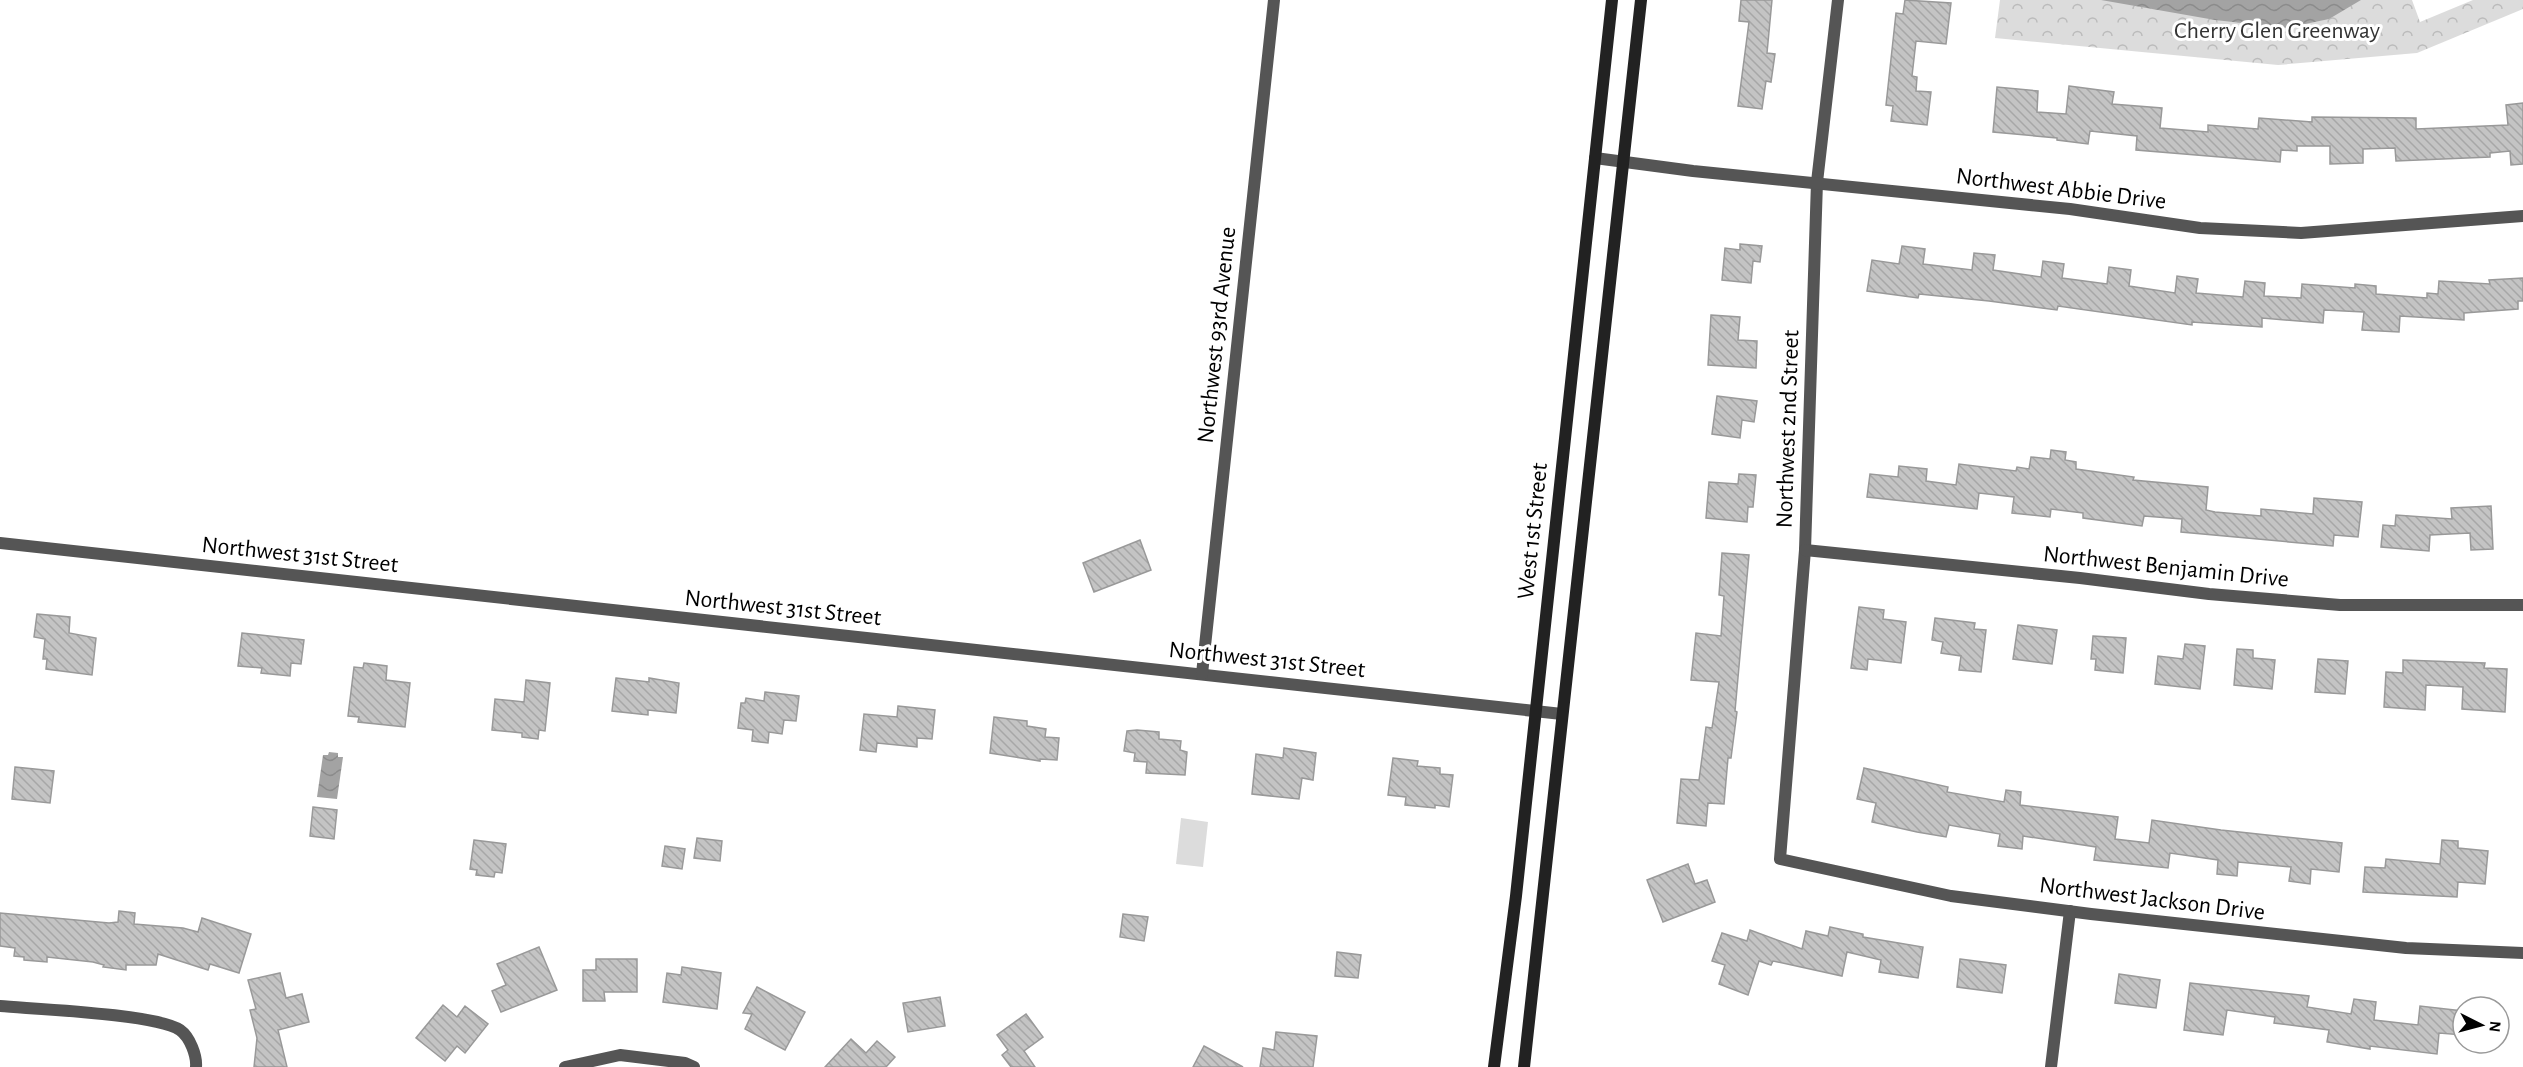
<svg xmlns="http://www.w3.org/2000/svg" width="2523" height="1067" font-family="'Alegreya Sans',sans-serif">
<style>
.forest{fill:url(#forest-crowns)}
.pitch{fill:#dcdcdc}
.water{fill:url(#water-waves)}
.building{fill:url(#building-back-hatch);stroke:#999;stroke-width:1.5}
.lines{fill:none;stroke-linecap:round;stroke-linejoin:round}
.minor{stroke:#555;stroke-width:12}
.secondary{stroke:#222;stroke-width:12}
.labels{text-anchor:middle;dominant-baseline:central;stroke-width:6;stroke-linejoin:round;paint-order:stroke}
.park-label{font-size:24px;fill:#333;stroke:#fff}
.street-label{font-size:24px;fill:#000;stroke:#fff}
</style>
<defs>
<pattern id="forest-crowns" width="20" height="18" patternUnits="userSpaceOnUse" patternTransform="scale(1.5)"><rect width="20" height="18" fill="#dcdcdc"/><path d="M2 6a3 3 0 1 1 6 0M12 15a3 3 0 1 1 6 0" fill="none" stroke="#bbb"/></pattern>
<pattern id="water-waves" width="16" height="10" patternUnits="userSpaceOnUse" patternTransform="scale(1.5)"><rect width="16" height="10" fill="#a3a3a3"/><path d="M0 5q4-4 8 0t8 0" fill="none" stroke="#8b8b8b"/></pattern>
<pattern id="building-back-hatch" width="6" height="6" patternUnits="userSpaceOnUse" patternTransform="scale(1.5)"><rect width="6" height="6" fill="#c4c4c4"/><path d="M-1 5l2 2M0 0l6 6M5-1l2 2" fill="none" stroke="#a7a7a7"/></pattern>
</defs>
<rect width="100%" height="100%" fill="#fff"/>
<path class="forest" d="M2000,0H2412L2420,22L2473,0H2523V9L2417,53L2278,65L1995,38Z"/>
<path class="pitch" d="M1181,818L1208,822L1203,867L1176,864Z"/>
<g class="water">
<path d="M2101,0H2361L2329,19L2286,28L2215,20Z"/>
<path d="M329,752L338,753V757H343L337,799L317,797L323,755H328Z"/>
</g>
<g class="building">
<path d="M1741,0H1772L1767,53L1775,54L1771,82L1766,81L1762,109L1738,106L1749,22L1739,21Z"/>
<path d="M1905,0L1951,3L1946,44L1916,41L1912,76L1917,77L1916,91L1931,92L1927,125L1891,121L1893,106L1886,105L1896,13L1903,14Z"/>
<path d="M2069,86L2114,92L2112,104L2162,108L2160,128L2208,132V125L2258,129L2259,118L2312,122V117L2416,118V129L2508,125L2506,105L2523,103V164L2511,165L2510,151L2490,153V157L2396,161L2395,148L2363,149V163L2330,164V146H2297V151L2281,150L2280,162L2136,150L2137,136L2090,131L2088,144L2057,140V138L1993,132L1997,87L2038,91L2037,112L2066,114Z"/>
<path d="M1740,244L1762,246L1760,262L1753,261L1751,283L1722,280L1725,248L1740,250Z"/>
<path d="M1902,246L1925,249L1923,264L1972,270L1974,253L1995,255L1993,270L2041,277L2043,261L2064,264L2062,278L2107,284L2109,267L2131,270L2129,286L2175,293L2177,276L2198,279L2196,293L2243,297L2245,281L2265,283L2264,296L2301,298L2302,284L2355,288V284L2376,286V294L2427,298V293L2438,294L2439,281L2490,284L2489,280L2523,278V301H2518V309L2464,313V320L2400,316L2399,332L2362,330L2364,312L2324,310L2323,323L2262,318V327L2192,322V325L2058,306L2057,310L1989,301L1919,294L1918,298L1867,291L1872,260L1899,264Z"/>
<path d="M1711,315L1740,317L1738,340L1757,341L1756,368L1708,365Z"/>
<path d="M1717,396L1757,401L1754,422L1742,420L1740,438L1712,434Z"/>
<path d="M2051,450L2066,452L2065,460L2076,462V469L2134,477L2133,480L2208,487L2206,510L2215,512L2261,516V509L2313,514L2314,498L2362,502L2358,537L2334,535L2333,546L2181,532L2182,519L2144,516L2142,526L2083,518V513L2051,509L2050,517L2012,513L2014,497L1979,493L1977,509L1867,497L1870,474L1898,477L1899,466L1927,469L1926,481L1956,485L1959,464L2016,471L2017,467L2029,469L2031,457L2050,459Z"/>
<path d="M1739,474L1756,475L1753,507H1748L1747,522L1706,518L1709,482L1738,484Z"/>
<path d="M2491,506L2493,549L2471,550L2470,533L2430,535L2429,551L2381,547L2383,525L2395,526L2396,515L2452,519L2451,508Z"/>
<path d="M1140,540L1151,570L1094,592L1083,563Z"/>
<path d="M1722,553L1749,555L1735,711L1737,712L1731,758H1728L1724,804L1708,803L1706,826L1677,823L1681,779L1699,780L1706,727L1712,728L1719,682L1691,680L1696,633L1721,636L1724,596L1719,595Z"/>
<path d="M1859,607L1884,610L1883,619L1906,622L1901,663L1868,659L1867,670L1851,668Z"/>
<path d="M37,614L70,617L69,633L96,638L92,675L46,669L47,659H43L45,639L34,637Z"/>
<path d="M1935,618L1975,623L1974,629L1986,630L1981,672L1959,670L1961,656L1941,653L1943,642L1932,640Z"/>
<path d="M2018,625L2057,630L2052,664L2013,659Z"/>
<path d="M242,633L304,640L301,664L291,663L290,676L261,673L262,668L238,666Z"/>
<path d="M2093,636L2126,638L2123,673L2095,670L2096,659H2091Z"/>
<path d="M2185,644L2205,646L2200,689L2155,684L2158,656L2183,659Z"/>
<path d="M2237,649L2253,650V658L2275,660L2272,689L2234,685Z"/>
<path d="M2318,659L2348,661L2345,694L2315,692Z"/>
<path d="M2403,660L2485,663L2484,668L2507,669L2505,712L2462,709L2463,687L2426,685L2425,710L2384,707L2386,672L2403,673Z"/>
<path d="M364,663L387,666L386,680L410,683L405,727L358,722L359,717L348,716L354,667L363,668Z"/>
<path d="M616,678L649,682V678L679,683L676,713L648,710V715L612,711Z"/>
<path d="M526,680L550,683L545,731L539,730L538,739L522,737V733L492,730L495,699L524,702Z"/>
<path d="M765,692L799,696L796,721L784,720L782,734L769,732L768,743L752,741L753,730L738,728L741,703H745L746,698L764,701Z"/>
<path d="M898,706L935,710L932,739L917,738V747L877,743L876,752L860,750L864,714L897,717Z"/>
<path d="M994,717L1027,721V726L1046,729L1045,737L1059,738L1057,760L1040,759V761L990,753Z"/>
<path d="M1137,730L1159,732V739L1181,741L1180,750L1187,752L1185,775L1146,773L1147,762L1134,761L1135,753L1124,751L1127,731Z"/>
<path d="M1284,748L1316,753L1313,780L1302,778L1299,799L1252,794L1256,754L1283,758Z"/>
<path d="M1393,758L1418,761L1417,766L1440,768V774L1453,775L1449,807L1435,805V808L1405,805L1406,797L1388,795Z"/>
<path d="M15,767L54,771L50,803L12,799Z"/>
<path d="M1864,768L1948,787L1947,792L2004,802L2006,790L2021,792L2020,805L2118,817L2115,839L2149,843L2152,820L2221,830L2342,843L2339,872L2311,869L2310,884L2289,881L2291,867L2238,862L2237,876L2217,874L2218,860L2170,853L2168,868L2094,860L2096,847L2023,836L2022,849L1998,846L2000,834L1949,825L1946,837L1917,832L1872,822L1876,803L1857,799Z"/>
<path d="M313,807L337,810L334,839L310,836Z"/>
<path d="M697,838L722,841L720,861L694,858Z"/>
<path d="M474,840L506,844L502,873L495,872L494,877L476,875L477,870L470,869Z"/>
<path d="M2442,840L2458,841V848L2488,851L2485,884L2458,882L2457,897L2363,892L2365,867L2385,868L2386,859L2440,864Z"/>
<path d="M665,846L685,849L682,869L662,866Z"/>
<path d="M1688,864L1695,884L1707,880L1715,902L1663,922L1647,880Z"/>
<path d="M119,911L135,913L134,924L183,928L198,932L202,918L251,934L239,973L210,964L208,970L158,954L156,965H126V970L103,967L104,965L93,962L47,957V962L24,960V957L14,956L15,948L0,946V913L109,923L118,922Z"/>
<path d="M1123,914L1148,917L1144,941L1120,937Z"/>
<path d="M1830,927L1863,934V937L1923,947L1918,978L1879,972L1881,960L1847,952L1842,976L1773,961L1771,965L1759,961L1748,995L1719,984L1725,965L1712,961L1722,933L1747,941L1750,930L1802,949L1806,931L1828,936Z"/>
<path d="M539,947L557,990L501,1012L492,991L506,985L497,964Z"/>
<path d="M1337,952L1361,955L1358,978L1335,976Z"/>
<path d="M596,959H637V992H604L605,1001H583V970H596Z"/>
<path d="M1960,959L2006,965L2002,993L1957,987Z"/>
<path d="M682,967L721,973L717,1009L663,1002L667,973L681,975Z"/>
<path d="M280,973L286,998L302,994L309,1022L278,1030L287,1067H254L257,1038L250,1010L256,1009L248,980Z"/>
<path d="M2119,974L2160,980L2156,1008L2115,1003Z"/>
<path d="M2190,983L2309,996L2307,1007L2351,1014L2354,999L2376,1002L2374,1020L2418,1025L2420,1006L2463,1011V1035L2439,1033L2437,1054L2370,1046V1049L2327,1042L2329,1030L2274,1023L2275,1017L2227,1010L2223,1035L2184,1030Z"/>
<path d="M757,987L805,1012L785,1050L745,1029L752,1014L743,1013Z"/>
<path d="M940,997L945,1026L908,1032L903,1003Z"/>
<path d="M443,1005L457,1017L465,1006L488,1024L465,1053L457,1046L445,1061L416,1038Z"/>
<path d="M1026,1014L1043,1037L1024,1051L1035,1067H1011L1002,1055L1008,1050L997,1035Z"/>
<path d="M1276,1032L1317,1036L1313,1067H1260L1263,1048L1274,1050Z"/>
<path d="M851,1039L866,1053L877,1041L895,1057L886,1067H825Z"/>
<path d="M1204,1046L1243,1067H1193Z"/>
</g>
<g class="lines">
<g class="minor">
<path d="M1838,0L1817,182L1805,550L1780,859L1951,896L2091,914L2406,948L2523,953"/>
<path d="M1595,158L1693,171L2070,209L2200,228L2301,233L2523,216"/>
<path d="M0,543L1562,714"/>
<path d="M1805,550L2080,578L2209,594L2340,605H2523"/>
<path d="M1202,674L1274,0"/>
<path d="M0,1006C34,1009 157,1014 180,1030C190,1037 197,1056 196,1067"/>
<path d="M565,1067L620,1055L685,1063L694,1067"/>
<path d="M2051,1067L2070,911"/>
</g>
<g class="secondary">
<path d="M1494,1067L1516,896L1612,0"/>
<path d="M1524,1067L1641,0"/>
</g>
</g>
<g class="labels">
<g class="park-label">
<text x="2277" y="31">Cherry Glen Greenway</text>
</g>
<g class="street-label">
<text transform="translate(2061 189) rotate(7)">Northwest Abbie Drive</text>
<text transform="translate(1217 335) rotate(-84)">Northwest 93rd Avenue</text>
<text transform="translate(1788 429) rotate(-88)">Northwest 2nd Street</text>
<text transform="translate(1533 531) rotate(-84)">West 1st Street</text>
<text transform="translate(300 555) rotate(6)">Northwest 31st Street</text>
<text transform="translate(2166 567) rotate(6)">Northwest Benjamin Drive</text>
<text transform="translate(783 608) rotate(6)">Northwest 31st Street</text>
<text transform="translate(1267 660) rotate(6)">Northwest 31st Street</text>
<text transform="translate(2152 899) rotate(7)">Northwest Jackson Drive</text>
</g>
</g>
<g transform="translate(2481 1025) rotate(96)"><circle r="28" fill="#ffffff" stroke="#999999" stroke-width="1.5"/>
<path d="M0-4.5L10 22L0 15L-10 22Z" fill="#000000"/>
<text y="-9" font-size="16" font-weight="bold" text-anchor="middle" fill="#000000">N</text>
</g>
</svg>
